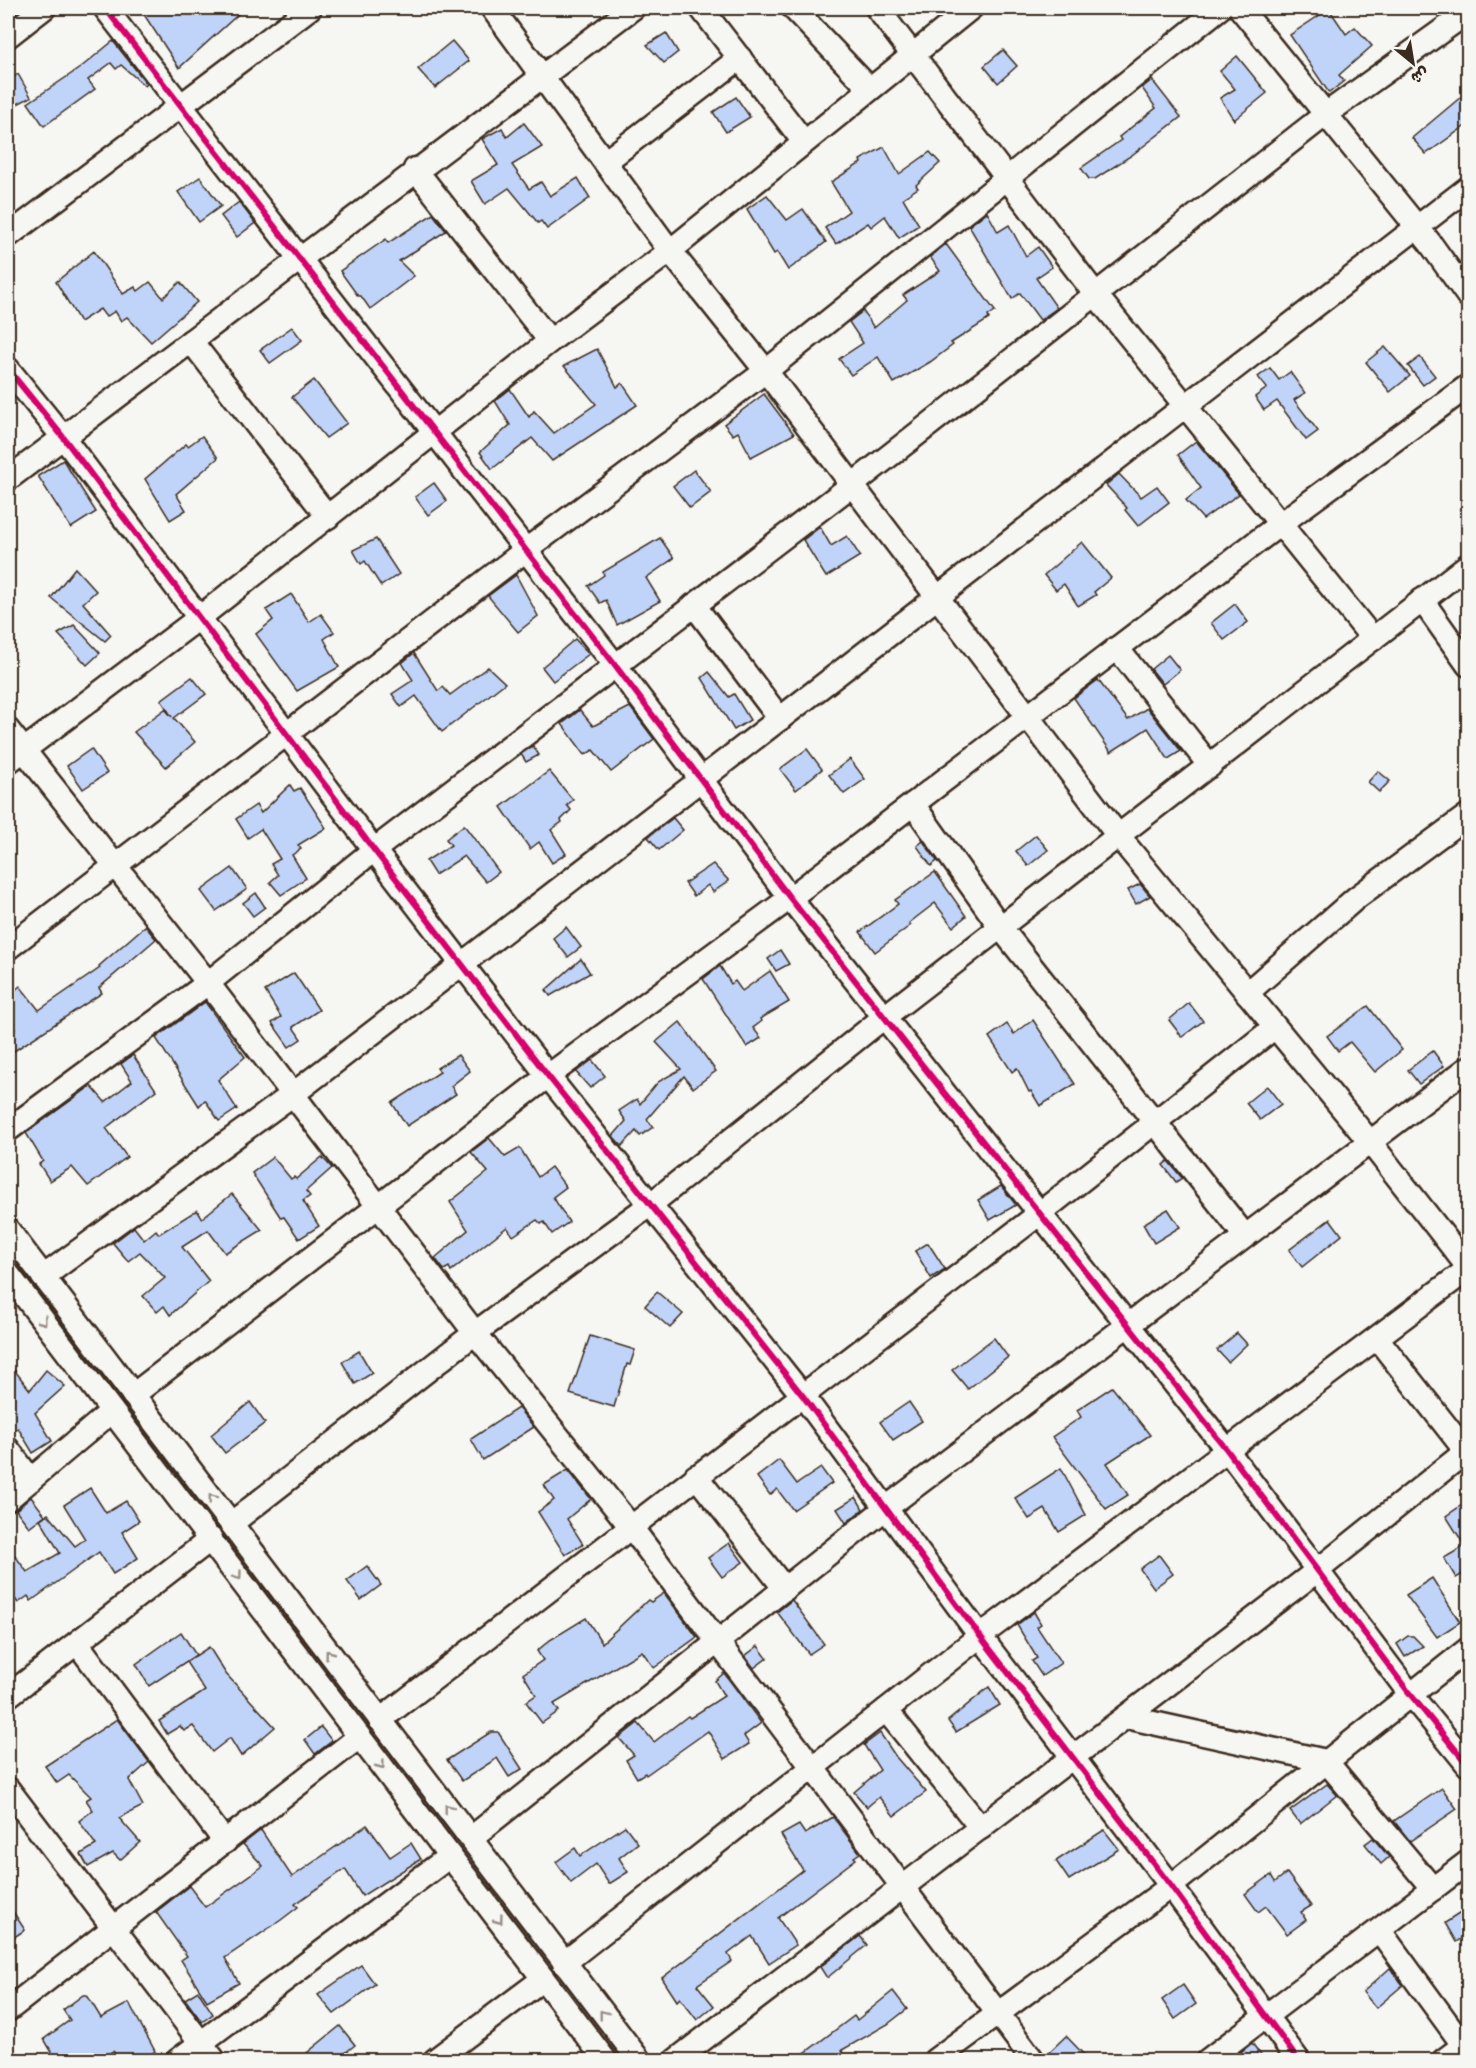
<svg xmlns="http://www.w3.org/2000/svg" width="1476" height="2068" font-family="Kalam,'Playpen Sans Arabic',sans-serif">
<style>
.building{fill:#c0d4f9;stroke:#3b2a1e;stroke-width:1.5}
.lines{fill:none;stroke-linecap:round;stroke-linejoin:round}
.minor-casing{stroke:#3b2a1e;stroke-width:27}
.minor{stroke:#f6f6f2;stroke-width:22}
.cycleway-casing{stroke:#f6f6f2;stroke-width:10}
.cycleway{stroke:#d6006c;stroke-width:6}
.oneway{stroke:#989088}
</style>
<rect width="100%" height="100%" fill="#f6f6f2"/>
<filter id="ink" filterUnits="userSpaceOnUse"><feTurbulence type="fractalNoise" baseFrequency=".0167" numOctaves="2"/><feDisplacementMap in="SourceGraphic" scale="12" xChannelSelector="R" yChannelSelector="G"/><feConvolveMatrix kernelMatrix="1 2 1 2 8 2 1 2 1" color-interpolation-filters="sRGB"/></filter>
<g filter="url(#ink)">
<g class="building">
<path d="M151,8H245L179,68L143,13Z"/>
<path d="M1329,9L1346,34L1355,27L1372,46L1339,75L1344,81L1329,93L1290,35Z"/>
<path d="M666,33L678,52L664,63L647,45Z"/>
<path d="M113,41L147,84L145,86L121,65L116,69L111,63L88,80L95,89L44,126L28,103L80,68Z"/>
<path d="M452,41L469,61L435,88L418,69Z"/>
<path d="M1003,50L1017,66L998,83L984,66Z"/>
<path d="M1237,56L1267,93L1234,120L1220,98L1235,89L1220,71Z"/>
<path d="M18,74L31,97L8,109V81Z"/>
<path d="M1152,80L1181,117L1132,155L1095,179H1089L1081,168L1121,140L1119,137L1156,108L1142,88Z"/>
<path d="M1468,91V124L1426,154L1412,138Z"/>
<path d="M736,97L750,117L726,132L713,112Z"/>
<path d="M524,123L542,147L512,165L529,189L541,182L550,196L578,178L590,198L547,229L541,221L538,223L509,188L485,204L471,181L498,165L482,139L502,128L507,137Z"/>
<path d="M884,147L899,174L930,152L940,163L916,185L918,188L903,198L919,225L899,238L885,216L871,227L868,223L836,244L825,228L849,211L831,182L861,163L860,160Z"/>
<path d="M200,177L221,206L199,222L178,192Z"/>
<path d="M767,195L787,220L803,209L826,242L788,270L777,252L774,254L747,209Z"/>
<path d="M239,202L255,223L237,237L221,216Z"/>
<path d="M987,212L998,232L1009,225L1026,256L1038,247L1052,267L1036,278L1057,308L1040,320L1020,293L1012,299L969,226Z"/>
<path d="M433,214L446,231L399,261L414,276L370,309L361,296H358L340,271L386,239L388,243Z"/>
<path d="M946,244L995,311L988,316L989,319L951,343L953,345L930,362L894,383L878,357L851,375L839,359L863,343L849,322L863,311L874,328L907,300L903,295L940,271L930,257Z"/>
<path d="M94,251L123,294L135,287L138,291L150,282L163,298L180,282L197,302L151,342L127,317L121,321L115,311L106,317L100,309L80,322L56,282Z"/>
<path d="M292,327L302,340L270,363L260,350Z"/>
<path d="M1385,347L1410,376L1390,392L1366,362Z"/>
<path d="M597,349L617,387L622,383L637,405L552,461L532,438L492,469L480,452L510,425L495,401L510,389L529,417L534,411L554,433L596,404L564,366Z"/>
<path d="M1420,357L1435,376L1423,385L1408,366Z"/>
<path d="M1270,368L1279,380L1290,372L1305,393L1294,400L1318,431L1306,440L1277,401L1264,410L1255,397L1267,388L1258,377Z"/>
<path d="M314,380L347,423L326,438L292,397Z"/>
<path d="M764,394L794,434L751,457L738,432L733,435L724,424Z"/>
<path d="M202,436L218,458L176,494L186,510L170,520L145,479L186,444L188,446Z"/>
<path d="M1196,441L1239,494L1203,519L1186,500L1201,488L1178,455Z"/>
<path d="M63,460L96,512L71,528L38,476Z"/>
<path d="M694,470L711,492L690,508L673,486Z"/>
<path d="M1119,474L1141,497L1157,486L1169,502L1138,526L1125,510L1127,508L1106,485Z"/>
<path d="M434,483L447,501L428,515L415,497Z"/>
<path d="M820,527L831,546L847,536L860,556L826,577L803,540Z"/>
<path d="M660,538L674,558L646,578L660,601L617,625L606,600L600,603L588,586L604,575L603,572Z"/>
<path d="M376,539L399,574L381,586L365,561L361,564L353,550Z"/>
<path d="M1082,542L1111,578L1094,592L1096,595L1078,606L1064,584L1056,590L1044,575Z"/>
<path d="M75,568L96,591L83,603L111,635L105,641L51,598Z"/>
<path d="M516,575L538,616L518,632L488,596Z"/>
<path d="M291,594L309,622L321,614L334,632L324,639L339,667L297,691L256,634L273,620L266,610Z"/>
<path d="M1235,604L1248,622L1224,640L1211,623Z"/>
<path d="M74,625L100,653L87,665L58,634Z"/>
<path d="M575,639L589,654L553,681L542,667Z"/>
<path d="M414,653L438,691L443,687L450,695L488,667L505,683L442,732L416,696L401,707L392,694L413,680L402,663Z"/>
<path d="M1168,655L1180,670L1163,684L1151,669Z"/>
<path d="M709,672L729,697L734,694L750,720L734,730L702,678Z"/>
<path d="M192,677L206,694L174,718L195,742L166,767L134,732L165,709L172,717L161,700Z"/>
<path d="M1098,680L1128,720L1147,708L1181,751L1168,759L1148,728L1111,752L1074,698Z"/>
<path d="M630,707L654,739L611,772L593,750L585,755L562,724L580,710L593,726Z"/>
<path d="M533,746L539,755L526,762L521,754Z"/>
<path d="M91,749L107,773L83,789L67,766Z"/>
<path d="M807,749L822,769L796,790L780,769Z"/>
<path d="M850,759L865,779L844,794L829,775Z"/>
<path d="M549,771L573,800L567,805L571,810L561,820L562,822L551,830L566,854L552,863L539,842L530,849L501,807Z"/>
<path d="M1378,771L1390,781L1379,792L1368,782Z"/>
<path d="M290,785L294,791L300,788L326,828L298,845L301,849L292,855L306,878L281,895L270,882L278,875L271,864L280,859L261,829L248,838L236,819L256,805L261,813Z"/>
<path d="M673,818L683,830L659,850L648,837Z"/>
<path d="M464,825L499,872L486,882L464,856L435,875L426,861L451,845L446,839Z"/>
<path d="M1036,835L1048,850L1028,866L1016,851Z"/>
<path d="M923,841L937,861L931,866L917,846Z"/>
<path d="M713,864L729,881L713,892L708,885L694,896L685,883Z"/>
<path d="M232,868L247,889L216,911L201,891Z"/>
<path d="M935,872L966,916L953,927L935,903L909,923L911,925L875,952L860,932L898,904L895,900Z"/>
<path d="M1140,884L1150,896L1136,904L1128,890Z"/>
<path d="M256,893L265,907L253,916L243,903Z"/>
<path d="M145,926L156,939L99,988L102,993L8,1055V1034L15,1029L8,1019V996L20,986L39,1010L100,968L99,966Z"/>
<path d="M566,927L581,947L568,957L553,938Z"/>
<path d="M780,950L789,964L776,971L768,959Z"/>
<path d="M581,959L590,973L550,996L546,990Z"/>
<path d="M720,966L731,984L735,981L742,991L770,971L789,1002L760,1019L762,1021L753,1028L761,1038L747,1047L703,979Z"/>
<path d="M294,973L319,1010L293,1027L301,1039L289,1047L272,1023L281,1017L265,991Z"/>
<path d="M205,1002L245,1057L218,1080L237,1109L219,1121L205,1100L199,1106L156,1038Z"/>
<path d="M1189,1003L1203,1021L1182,1037L1169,1020Z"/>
<path d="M1368,1006L1402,1050L1375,1072L1350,1042L1338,1051L1327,1036Z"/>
<path d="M1033,1020L1075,1084L1040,1106L1031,1091L1029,1092L1017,1068L1012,1072L989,1037L1007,1024L1014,1034Z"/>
<path d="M680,1022L716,1071L693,1088L684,1076L647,1119L653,1127L640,1136L636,1131L622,1146L613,1136L626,1121L619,1111L637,1099L640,1104L658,1082L681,1069L656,1042Z"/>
<path d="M1433,1051L1444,1066L1419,1084L1408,1070Z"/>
<path d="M133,1055L156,1090L106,1128L127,1157L88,1186L72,1167L50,1181L39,1164L43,1161L26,1133L91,1086L105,1102L132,1081L121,1064Z"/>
<path d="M458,1055L470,1071L451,1086L456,1094L407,1126L392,1103L440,1072L437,1068Z"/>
<path d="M592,1060L605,1076L590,1088L576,1072Z"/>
<path d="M1267,1086L1281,1104L1260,1120L1246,1103Z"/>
<path d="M489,1138L505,1157L520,1148L538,1177L551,1167L566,1187L553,1197L569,1222L552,1234L544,1222L541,1224L537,1220L513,1236L507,1227L451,1271L449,1267L444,1270L435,1258L468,1230L450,1202L488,1172L471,1152Z"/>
<path d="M273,1157L291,1179L294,1177L296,1179L322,1157L332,1168L306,1191L310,1196L303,1201L319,1226L299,1239L284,1217L281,1218L252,1173Z"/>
<path d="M1168,1161L1182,1178L1176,1182L1163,1165Z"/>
<path d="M1001,1186L1016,1205L990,1220L978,1200Z"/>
<path d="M232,1194L262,1230L225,1253L208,1230L182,1247L209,1281L170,1315L164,1306L157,1312L143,1296L165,1278L140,1252L128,1261L113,1243L134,1227L144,1240L156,1230L159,1234L197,1210L202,1218Z"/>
<path d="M1168,1209L1180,1227L1154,1243L1143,1224Z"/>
<path d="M1330,1219L1342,1235L1302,1267L1289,1250Z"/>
<path d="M928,1243L945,1269L931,1278L915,1251Z"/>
<path d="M657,1292L683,1314L670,1328L645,1306Z"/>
<path d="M1237,1333L1247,1344L1228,1362L1217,1350Z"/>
<path d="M590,1336L635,1350L630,1365L627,1364L614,1407L570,1394Z"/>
<path d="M994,1338L1008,1357L968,1389L952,1370Z"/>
<path d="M359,1351L372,1373L355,1384L342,1362Z"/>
<path d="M8,1362L30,1390L46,1370L65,1386L35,1413L52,1441L33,1453L18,1428L8,1434Z"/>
<path d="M1112,1387L1150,1435L1107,1463L1128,1495L1106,1509L1052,1437L1081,1417L1077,1410Z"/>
<path d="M250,1402L265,1423L225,1453L211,1435Z"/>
<path d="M909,1402L922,1421L893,1440L880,1422Z"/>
<path d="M518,1408L534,1427L483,1460L471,1439Z"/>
<path d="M779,1460L797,1484L821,1468L832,1483L793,1510L777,1489L770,1495L757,1477Z"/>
<path d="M1061,1468L1086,1515L1059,1532L1045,1509L1029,1519L1015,1498Z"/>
<path d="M568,1470L591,1499L567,1519L583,1544L565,1555L538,1512L554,1500L544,1485Z"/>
<path d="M90,1488L106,1513L126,1501L139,1521L122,1532L138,1558L113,1574L99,1552L31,1601L28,1596L18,1603L8,1589V1546L27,1572L60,1553L40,1519L48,1514L75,1546L85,1539L64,1505Z"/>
<path d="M31,1497L45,1515L29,1527L16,1510Z"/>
<path d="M856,1497L863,1509L846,1523L837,1509Z"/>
<path d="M1468,1501V1571L1456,1578L1444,1558L1465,1546L1446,1516Z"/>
<path d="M729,1543L743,1562L722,1577L708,1558Z"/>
<path d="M1159,1555L1173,1574L1154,1588L1140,1569Z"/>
<path d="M367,1566L381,1585L361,1600L347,1581Z"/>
<path d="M1432,1578L1460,1622L1437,1637L1406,1595Z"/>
<path d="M664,1593L697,1637L654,1668L642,1651L554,1704L559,1711L542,1723L526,1702L536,1695L523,1674L543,1660L537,1651L550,1640L586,1618L602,1643L648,1600L651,1602Z"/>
<path d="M792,1600L824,1644L809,1654L777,1612Z"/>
<path d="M1034,1612L1041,1624L1037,1627L1061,1663L1042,1676L1032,1661L1037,1658L1017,1625Z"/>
<path d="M181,1632L196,1655L149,1686L136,1664Z"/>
<path d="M1408,1636H1413L1423,1646L1405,1657L1397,1644Z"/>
<path d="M758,1646L767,1658L754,1668L745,1656Z"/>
<path d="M209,1647L226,1674L275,1727L241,1756L230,1738L212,1752L193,1726L184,1731L180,1726L167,1734L159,1721L205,1691L186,1662Z"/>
<path d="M724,1673L761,1723L744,1736L749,1744L725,1759L708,1731L646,1775L645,1773L637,1778L626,1760L634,1755L619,1738L638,1723L654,1742L688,1716L690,1718L724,1696L715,1681Z"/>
<path d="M989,1687L1000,1705L956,1732L948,1721Z"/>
<path d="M117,1719L149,1762L129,1780L143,1806L119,1818L140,1842L120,1860L113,1853L88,1867L81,1854L96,1845L79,1821L93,1810L86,1800L91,1797L69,1775L57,1783L45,1766Z"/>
<path d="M321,1727L332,1741L315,1754L305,1740Z"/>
<path d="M491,1732H498L522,1769L509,1777L497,1758L462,1781L447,1760Z"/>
<path d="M880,1733L896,1757L926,1792L894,1816L879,1797L867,1807L854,1792L880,1770L864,1745Z"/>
<path d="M1327,1784L1337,1795L1300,1824L1290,1811Z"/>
<path d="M1442,1788L1457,1809L1410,1841L1394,1821Z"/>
<path d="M833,1817L860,1853L854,1857L856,1859L778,1918L796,1945L769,1963L752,1936L728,1954L732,1961L697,1985L714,2006L697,2020L680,1998L677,2001L662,1978L803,1870L781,1835L799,1825L805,1834Z"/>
<path d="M367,1825L390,1857L411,1843L421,1859L362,1896L345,1869L295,1904L298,1907L281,1920L225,1958L239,1983L207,2001L181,1960L187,1956L156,1912L189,1886L205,1907L263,1866L243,1844L261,1830L292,1877Z"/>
<path d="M625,1826L638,1843L619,1858L628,1872L609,1884L596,1864L571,1883L556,1862L575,1848L580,1856Z"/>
<path d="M1104,1830L1119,1849L1069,1880L1056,1861Z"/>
<path d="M1373,1838L1389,1857L1381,1864L1365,1844Z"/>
<path d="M1287,1873L1311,1906L1301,1912L1306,1920L1287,1934L1266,1906L1258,1912L1245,1894L1271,1875L1275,1882Z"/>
<path d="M8,1904L25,1930L8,1941Z"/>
<path d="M1468,1908V1934L1456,1942L1445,1923Z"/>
<path d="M860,1936L867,1945L827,1978L820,1967Z"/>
<path d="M361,1965L375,1984L334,2014L318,1995Z"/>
<path d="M1390,1968L1403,1985L1376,2008L1363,1992Z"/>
<path d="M1183,1985L1196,2004L1175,2019L1162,2000Z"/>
<path d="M198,1991L213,2014L202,2022L185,1999Z"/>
<path d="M893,1991L907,2009L888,2024L842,2050L845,2055L837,2061H794L854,2016L857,2020Z"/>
<path d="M83,1995H87L101,2018L129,2003L155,2051L143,2061H120L113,2051L96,2061H57L44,2039L70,2020L63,2010Z"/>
<path d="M340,2026L355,2045L335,2061H297Z"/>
<path d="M1066,2036L1090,2061H1046L1045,2056Z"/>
<path d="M1252,2043L1265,2061H1230Z"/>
</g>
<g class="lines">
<g class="minor-casing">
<g id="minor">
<path d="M105,8L615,665L790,898L1227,1450L1410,1694L1468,1765"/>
<path d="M492,8L670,251L766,371L1119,837L1370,1142L1468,1267"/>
<path d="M701,8L804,142"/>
<path d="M793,8L870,89"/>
<path d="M877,8L1096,295L1373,639"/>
<path d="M1240,8L1430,243L1468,296"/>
<path d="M8,36L44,8"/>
<path d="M605,162L740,58"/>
<path d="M415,169L550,341"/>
<path d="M8,236L310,8"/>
<path d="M191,341L328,517"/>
<path d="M8,369L63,437L374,850L548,1076L803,1396L980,1636L1171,1886L1298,2060"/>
<path d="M8,479L633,8"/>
<path d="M1422,600L1468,665"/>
<path d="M694,605L780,719"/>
<path d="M1117,648L1210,766"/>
<path d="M8,730L208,983L475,1333L631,1527L1033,2060"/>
<path d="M8,762L199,618L550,341L670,251L971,8"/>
<path d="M913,804L1001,928L1245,1236"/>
<path d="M8,948L526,550L766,371L1220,8"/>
<path d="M1247,993L1356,898L1468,815"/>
<path d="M8,1130L208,983L374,850L852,485L1326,114L1468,12"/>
<path d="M8,1230L639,2060"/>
<path d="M8,1274L605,2060"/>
<path d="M43,1277L292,1095L1468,188"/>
<path d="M1377,1338L1468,1454"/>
<path d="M133,1395L548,1076L790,898L1280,524L1468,386"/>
<path d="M8,1449L31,1480"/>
<path d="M696,1476L785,1589"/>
<path d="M8,1499L112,1411"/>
<path d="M232,1523L475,1333L651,1204L883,1018L1468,565"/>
<path d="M77,1643L225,1842"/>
<path d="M8,1696L211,1539"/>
<path d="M886,1710L981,1828"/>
<path d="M1126,1717L1326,1761L1433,1889"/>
<path d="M380,1720L1039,1214L1275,1027"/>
<path d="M8,1789L214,2060"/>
<path d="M471,1838L886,1508L1468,1068"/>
<path d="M1380,1931L1464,2046"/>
<path d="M564,1963L980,1636L1468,1269"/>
<path d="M8,2010L359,1737"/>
<path d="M178,2060L450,1856"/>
<path d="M435,2060L543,1979"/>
<path d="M676,2060L1318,1570L1468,1450"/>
<path d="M935,2060L1171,1886L1468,1649"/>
<path d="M1208,2060L1468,1862"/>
<path d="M1444,2060L1468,2042"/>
</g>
</g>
<use href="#minor" class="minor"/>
<g class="cycleway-casing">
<g id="cycleway">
<path d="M105,8L615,665L790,898L1227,1450L1410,1694L1468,1765"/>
<path d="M8,369L63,437L374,850L548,1076L803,1396L980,1636L1171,1886L1298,2060"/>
</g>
</g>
<use href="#cycleway" class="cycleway"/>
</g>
<defs><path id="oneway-chevron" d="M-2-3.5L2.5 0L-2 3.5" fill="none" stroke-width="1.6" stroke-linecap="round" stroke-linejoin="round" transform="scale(1.5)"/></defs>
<g class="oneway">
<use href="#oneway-chevron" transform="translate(43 1321) rotate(53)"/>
<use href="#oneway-chevron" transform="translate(212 1498) rotate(-128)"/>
<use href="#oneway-chevron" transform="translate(238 1576) rotate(54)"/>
<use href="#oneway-chevron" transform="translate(329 1654) rotate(-127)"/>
<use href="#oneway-chevron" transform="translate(381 1765) rotate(53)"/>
<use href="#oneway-chevron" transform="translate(448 1808) rotate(-128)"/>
<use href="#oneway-chevron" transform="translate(499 1920) rotate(53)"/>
<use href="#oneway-chevron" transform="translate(603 2014) rotate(-128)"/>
</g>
</g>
<rect width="1476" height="2068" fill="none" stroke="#f6f6f2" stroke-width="30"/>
<rect x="15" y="15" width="1446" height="2038" fill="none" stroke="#3b2a1e" stroke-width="2" filter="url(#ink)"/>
<g transform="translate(1413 63) rotate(150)" stroke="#f6f6f2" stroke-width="4.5" paint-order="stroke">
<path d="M0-4.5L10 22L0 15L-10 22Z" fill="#3b2a1e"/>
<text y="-9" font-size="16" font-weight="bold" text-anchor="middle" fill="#3b2a1e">ش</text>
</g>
</svg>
